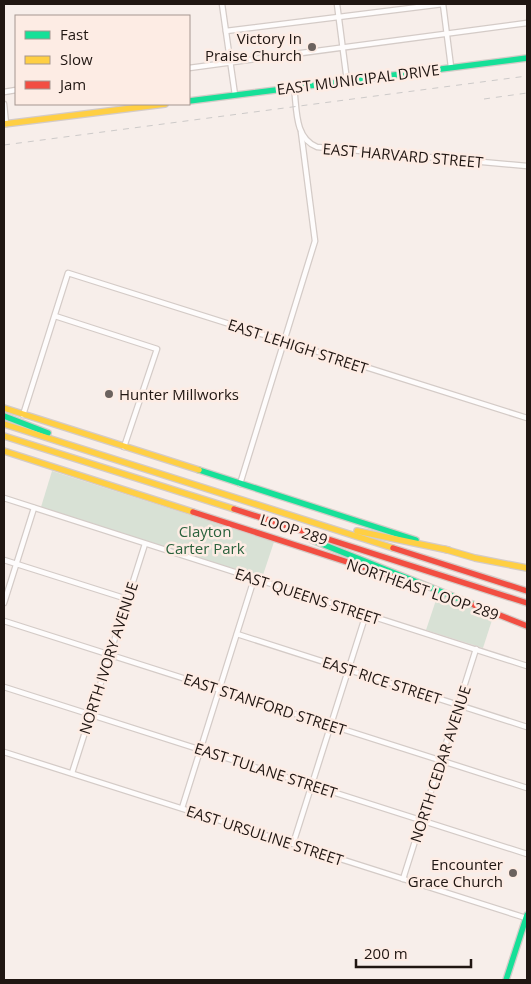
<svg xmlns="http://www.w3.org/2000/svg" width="531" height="984" font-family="'Open Sans',sans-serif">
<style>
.green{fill:#d8e1d5}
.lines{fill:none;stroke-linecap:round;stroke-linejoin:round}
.street-casing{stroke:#d4cbc7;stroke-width:7}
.fast-casing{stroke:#d4cbc7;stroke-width:8}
.slow-casing{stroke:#d4cbc7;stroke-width:8}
.jam-casing{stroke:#d4cbc7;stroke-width:8}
.street{stroke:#fefcfc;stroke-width:4.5}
.fast{stroke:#16e098;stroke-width:5.5}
.slow{stroke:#ffcf43;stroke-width:5.5}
.jam{stroke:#f24e42;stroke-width:5.5}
.rail{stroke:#cdcac9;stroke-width:1;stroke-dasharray:6 6;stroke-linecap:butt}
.poi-dot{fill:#6b625e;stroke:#fdece4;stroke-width:2}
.labels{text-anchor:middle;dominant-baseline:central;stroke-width:5;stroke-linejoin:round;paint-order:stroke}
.poi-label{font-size:15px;fill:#201612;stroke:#fdece4;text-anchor:end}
.street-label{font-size:15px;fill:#201612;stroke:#fdece4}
.park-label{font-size:15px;fill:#2a623d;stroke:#fdece4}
</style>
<rect width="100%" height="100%" fill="#f7eeea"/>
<g class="green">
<path d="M52,471L274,542L262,578L41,507Z"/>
<path d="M438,594L493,617L483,648L426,630Z"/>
</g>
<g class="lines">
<g class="street-casing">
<g id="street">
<path d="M222,4L235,95"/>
<path d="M337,4L347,81"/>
<path d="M443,4L451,67"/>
<path d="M226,31L443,4"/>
<path d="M189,68L527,23"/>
<path d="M294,87C297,108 294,138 317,147L527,166"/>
<path d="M4,92L16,90"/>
<path d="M4,104L6,124"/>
<path d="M55,316L157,349L124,447"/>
<path d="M23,415L68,273L527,418"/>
<path d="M240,484L315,241L301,132"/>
<path d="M4,498L527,666"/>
<path d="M4,560L127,599"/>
<path d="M4,603L34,508"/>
<path d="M4,621L527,788"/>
<path d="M237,634L527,727"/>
<path d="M4,687L527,854"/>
<path d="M4,752L526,918"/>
<path d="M72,773L145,544"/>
<path d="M182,808L254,579"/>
<path d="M293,844L366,614"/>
<path d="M403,879L476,649"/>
</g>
</g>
<g class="fast-casing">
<g id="fast">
<path d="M189,101L527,58"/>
<path d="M4,416L48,433"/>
<path d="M199,470L416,540"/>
<path d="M312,540L477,606"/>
<path d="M506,980L527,915"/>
</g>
</g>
<g class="slow-casing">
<g id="slow">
<path d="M4,124L165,104"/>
<path d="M4,408L199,470"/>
<path d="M4,424L393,548"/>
<path d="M4,436L234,509"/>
<path d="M4,451L193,512"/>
<path d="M357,531L448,550"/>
<path d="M444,549L475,558L527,568"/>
</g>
</g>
<g class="jam-casing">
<g id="jam">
<path d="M234,509L527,603"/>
<path d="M193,512L406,581"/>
<path d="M393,548L527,591"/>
<path d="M474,605L527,626"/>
</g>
</g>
<use href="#street" class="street"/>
<use href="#fast" class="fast"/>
<use href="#slow" class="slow"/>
<use href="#jam" class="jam"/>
<g class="rail">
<path d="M484,99L527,93"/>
<path d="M4,145L527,76"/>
</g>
</g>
<g class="poi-dot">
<circle cx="312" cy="47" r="5"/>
<circle cx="109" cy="394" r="5"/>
<circle cx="513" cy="873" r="5"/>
</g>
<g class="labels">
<g class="poi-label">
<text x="302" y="38">Victory In<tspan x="302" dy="17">Praise Church</tspan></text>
<text x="119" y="394" text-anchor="start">Hunter Millworks</text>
<text x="503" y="864">Encounter<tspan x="503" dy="17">Grace Church</tspan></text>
</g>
<g class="street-label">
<text transform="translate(358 79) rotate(-7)">EAST MUNICIPAL DRIVE</text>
<text transform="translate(403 155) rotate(5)">EAST HARVARD STREET</text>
<text transform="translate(298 346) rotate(18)">EAST LEHIGH STREET</text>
<text transform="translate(294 529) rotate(18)">LOOP 289</text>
<text transform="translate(423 589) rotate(19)">NORTHEAST LOOP 289</text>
<text transform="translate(308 596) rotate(18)">EAST QUEENS STREET</text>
<text transform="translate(108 658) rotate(-72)">NORTH IVORY AVENUE</text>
<text transform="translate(382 680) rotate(18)">EAST RICE STREET</text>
<text transform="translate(265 704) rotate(18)">EAST STANFORD STREET</text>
<text transform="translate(440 764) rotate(-72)">NORTH CEDAR AVENUE</text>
<text transform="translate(266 770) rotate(18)">EAST TULANE STREET</text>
<text transform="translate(265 835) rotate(18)">EAST URSULINE STREET</text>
</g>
<g class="park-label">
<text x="205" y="531">Clayton<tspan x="205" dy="17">Carter Park</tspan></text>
</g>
</g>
<rect width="531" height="984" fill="none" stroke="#201612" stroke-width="10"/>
<rect x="15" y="15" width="175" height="90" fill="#fdece4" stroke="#a59690"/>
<rect x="25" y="31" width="25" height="8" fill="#16e098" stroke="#a59690"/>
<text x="60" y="40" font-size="15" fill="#201612">Fast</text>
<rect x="25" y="56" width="25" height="8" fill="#ffcf43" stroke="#a59690"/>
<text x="60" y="65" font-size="15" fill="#201612">Slow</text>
<rect x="25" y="81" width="25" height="8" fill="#f24e42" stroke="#a59690"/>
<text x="60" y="90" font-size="15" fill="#201612">Jam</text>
<path d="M356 959v8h115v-8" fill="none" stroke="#201612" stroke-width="2.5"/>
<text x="364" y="959" font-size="15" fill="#201612" stroke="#fdece4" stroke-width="4" paint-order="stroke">200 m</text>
</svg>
